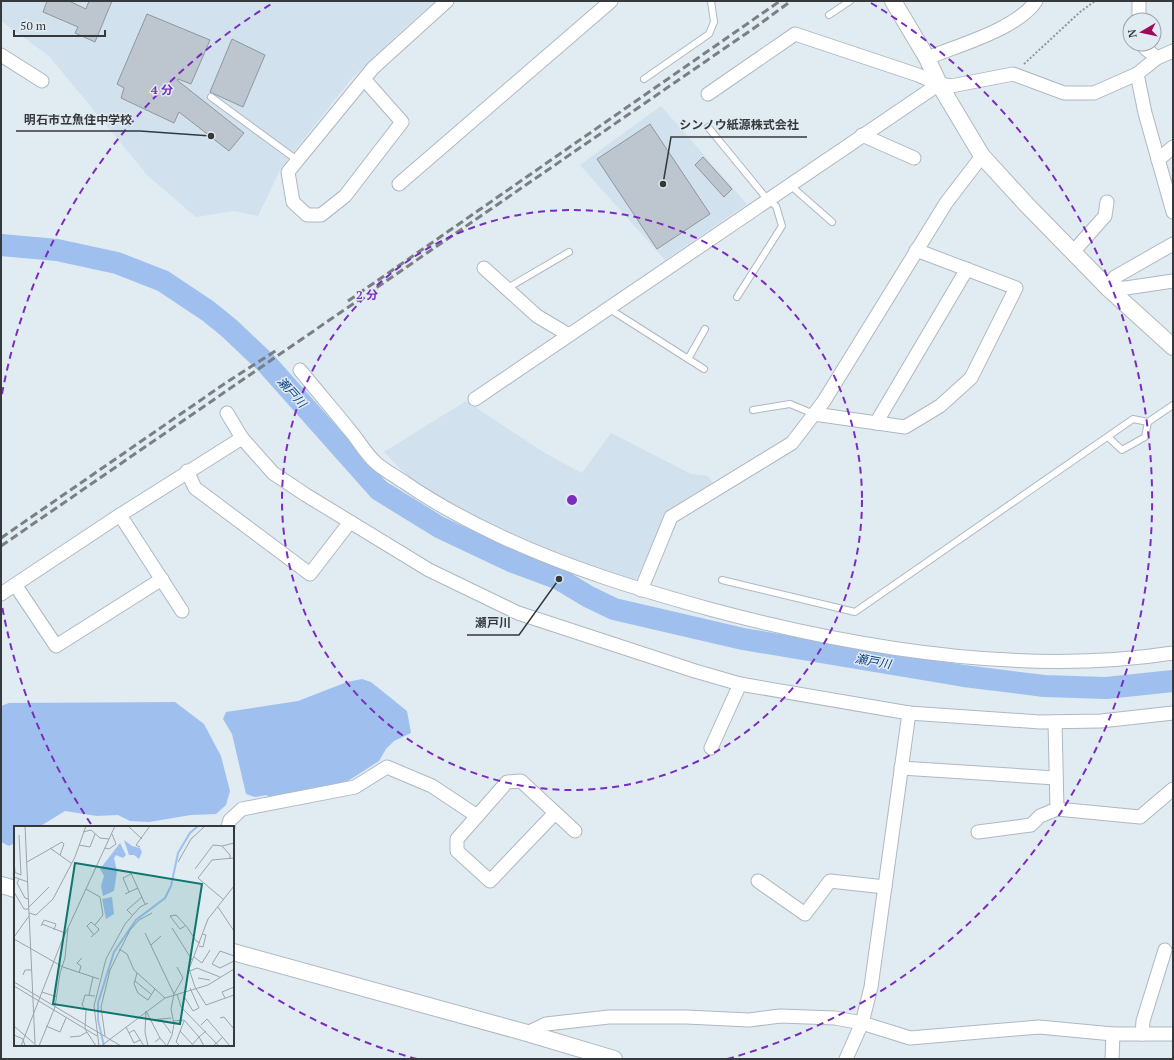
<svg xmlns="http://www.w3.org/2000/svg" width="1174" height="1060" font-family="'PT Serif','Noto Sans JP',serif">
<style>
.built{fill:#d1e1ed}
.water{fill:#9fc0ef}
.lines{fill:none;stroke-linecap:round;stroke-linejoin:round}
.river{stroke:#9fc0ef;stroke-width:22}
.building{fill:#bdc6ce;stroke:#8f979e}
.service-casing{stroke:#afb8c0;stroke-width:8}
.minor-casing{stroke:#afb8c0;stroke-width:15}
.tertiary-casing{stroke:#afb8c0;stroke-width:18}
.path{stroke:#8f969b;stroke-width:2;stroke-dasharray:2 2;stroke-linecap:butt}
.service{stroke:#fff;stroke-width:6}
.minor{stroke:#fff;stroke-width:13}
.tertiary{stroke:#fff;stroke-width:16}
.rail{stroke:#797f83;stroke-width:3;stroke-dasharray:8 4;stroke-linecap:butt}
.ring{fill:none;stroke:#7b2cbf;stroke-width:2;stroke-dasharray:7 5}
.labels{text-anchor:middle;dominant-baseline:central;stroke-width:3;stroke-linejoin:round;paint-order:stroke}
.water-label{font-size:12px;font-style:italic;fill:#093d81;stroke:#e1ebf2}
.inset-river{fill:none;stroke:#9fc0ef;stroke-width:2}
.inset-road{fill:none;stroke:#9da4a9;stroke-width:1}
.view{fill:#0f766e;fill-opacity:0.15;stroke:#0f766e;stroke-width:2}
.inset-edge{fill:none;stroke:#36393c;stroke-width:2}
.centre{fill:#7b2cbf;stroke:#e1ebf2;stroke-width:2}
.ring-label{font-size:12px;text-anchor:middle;font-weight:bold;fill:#7b2cbf;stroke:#e1ebf2;stroke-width:3;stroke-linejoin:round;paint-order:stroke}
.leader{fill:none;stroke:#36393c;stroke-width:1.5}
.callout-dot{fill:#36393c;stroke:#e1ebf2;stroke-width:1.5}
.callout-label{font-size:12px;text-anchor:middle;font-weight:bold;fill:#36393c;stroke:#e1ebf2;stroke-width:3;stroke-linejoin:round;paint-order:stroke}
</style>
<rect width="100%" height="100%" fill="#e1ebf2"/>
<g class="built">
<path d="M1,1H436L407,26L353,77L281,168L258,216L233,211L196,217L148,176L49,56L1,21Z"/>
<path d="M661,106L747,204L665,260L580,165Z"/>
<path d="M466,401L548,455L582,473L611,433L691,474L708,476L712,483L680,503L664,520L635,582L538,548L441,499L404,473L384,452Z"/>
</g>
<g class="water">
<path d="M362,679L371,682L407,711L411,733L394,741L386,749L379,761L348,781L269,799L267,795L255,797L246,794L232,734L223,719L226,712L298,701L347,682Z"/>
<path d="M175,702L204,724L221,756L230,791L226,805L216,814L191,815L149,822L130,821L118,815L97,816L65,811L39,827H15V843L9,846L1,842V706L9,703Z"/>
</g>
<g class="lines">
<path class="river" d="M1,245L57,250L117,263L163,281L208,311L229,328L266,363L379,490L439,527L513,562L559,579L589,597L614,609L743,639L964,676L1044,686L1106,688L1173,681"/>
</g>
<g class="building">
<path d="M47,1H69L86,9L89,1H112L95,42L75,33L78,27L43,12Z"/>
<path d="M147,14L210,40L191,84L178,79L177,80L244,133L229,151L179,112L174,123L121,98L124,88L117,84Z"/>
<path d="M232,39L265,55L243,107L210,92Z"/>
<path d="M650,124L710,214L657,249L597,159Z"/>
<path d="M703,157L732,189L724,197L695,165Z"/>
</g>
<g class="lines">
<g class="service-casing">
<g id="service">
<path d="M829,15L850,1"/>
<path d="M644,79L709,34L714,22L711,1"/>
<path d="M211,97L297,160"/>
<path d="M708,127L767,199L776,206L782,226L737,297"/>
<path d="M790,185L832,222"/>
<path d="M506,289L569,252"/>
<path d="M608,308L704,369"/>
<path d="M688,359L705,329"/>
<path d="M753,410L790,404L814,414"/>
<path d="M1108,437L1122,450L1145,437L1148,422"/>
<path d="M722,580L855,612L1133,419L1148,422L1173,405"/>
</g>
</g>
<g class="minor-casing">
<g id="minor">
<path d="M1139,1V20"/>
<path d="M1144,44L1145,48L1157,58"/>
<path d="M1,55L42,81"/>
<path d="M927,58C959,45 1017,29 1036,1"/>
<path d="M1137,74L1145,113L1173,212"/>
<path d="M364,79L402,122L345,196L321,215H307L293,202L288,172L373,68L447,1"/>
<path d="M708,94L795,34L918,75L939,84L951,86L1013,74L1064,93H1094L1137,74L1157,58L1173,51"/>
<path d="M862,135L914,158"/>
<path d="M1158,160L1173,147"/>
<path d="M399,184L611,1"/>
<path d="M1173,244L1115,277L1108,288H1126L1173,281"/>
<path d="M1073,252L1105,216L1107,202"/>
<path d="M484,268L537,316L569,335"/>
<path d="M300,370C317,391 335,412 352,433C360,443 367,455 376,463C384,470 395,476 404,482C434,503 466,520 500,536C568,568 640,590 713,610C856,648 1025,676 1173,653"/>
<path d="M475,399L939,84"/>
<path d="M227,413L242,438L273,473L306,495L429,570L518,613L695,671L740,684L909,713L1040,722L1101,721L1173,713"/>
<path d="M814,414L905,427L940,406L971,378L1016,288L916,250"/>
<path d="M876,423L967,269"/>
<path d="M187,471L195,488L310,574L350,522"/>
<path d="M120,515L182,611"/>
<path d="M16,586L56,646L162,579"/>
<path d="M641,590L671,517L792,443L824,401L946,203L982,156"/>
<path d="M1,594L120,515L242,438"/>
<path d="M1055,722L1057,809L1140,817L1173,789"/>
<path d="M711,748L740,684"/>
<path d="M901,768L1056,778"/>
<path d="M555,813L490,881L457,851V839L507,782L521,781L575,831"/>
<path d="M228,827L230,820L242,809L355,787L387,767L432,786L477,816"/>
<path d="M978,832L1031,825L1040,816L1057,809"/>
<path d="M758,881L805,914L830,881L885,887"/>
<path d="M527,1033L546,1024L609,1017H686L749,1020L780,1016L835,1018L862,1023L910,1038L1039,1027L1113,1034H1173"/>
<path d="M1142,1034L1143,1021L1165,950"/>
<path d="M846,1059L862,1023L871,987L909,713"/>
<path d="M1112,1059L1113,1034"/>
</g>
</g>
<g class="tertiary-casing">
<g id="tertiary">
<path d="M893,1L927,58L939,84L982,156L1026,204L1108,288L1173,347"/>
<path d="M1,885L15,889"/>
<path d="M233,952L527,1033L614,1059"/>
</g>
</g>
<path class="path" d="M1024,64L1080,12L1095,1"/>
<use href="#service" class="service"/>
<use href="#minor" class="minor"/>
<use href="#tertiary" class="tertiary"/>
<g class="rail">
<path d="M348,301L780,1"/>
<path d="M1,538L227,382L277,350"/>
<path d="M1,546L757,26L791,1"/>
</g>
</g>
<g class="ring">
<circle cx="572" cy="500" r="290"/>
<path d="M417 1059A580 580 0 0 1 235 972M91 824A580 580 0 0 1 2 606M2 394A580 580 0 0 1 273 3M871 3A580 580 0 0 1 727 1059"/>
</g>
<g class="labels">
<g class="water-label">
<text transform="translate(292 392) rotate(48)">瀬戸川</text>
<text transform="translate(873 661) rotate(10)">瀬戸川</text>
</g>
</g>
<g transform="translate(14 826)">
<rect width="220" height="220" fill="#e1ebf2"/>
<path d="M110,14L118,20L126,22L128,26L125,33L120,29H115ZM106,17L112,29L109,32L102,29L100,32L103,45L100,65L89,70L87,60L90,50L86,43ZM98,71L100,88L92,93L88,73Z" fill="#9fc0ef"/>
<path class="inset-river" d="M90,220L84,194V177L100,126L122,94L151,72L157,60L164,27L176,7L184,0"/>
<path class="inset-road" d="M11,0L21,217M114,0L128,13M69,6L77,4L86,12L95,13M65,19L76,21L81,8M208,20L220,17M126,21L122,19L136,0M36,22L57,37M91,22L95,23L102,18L98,8M0,34L1,46M13,36L48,16L50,18L46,29M164,36L177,13L191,0M181,43L199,19L208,20L216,29V33M116,45L131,78M0,46L7,49L5,9M0,51L14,56M5,53L3,57L11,72L14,73M220,60L194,93L175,143L181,161L192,179L220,169M72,63L86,71L89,89L81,99M0,66L10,83H15M115,66L109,52L117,48M111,68L124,62M210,74L184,52L198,34L220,32M15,81L35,61M204,81L220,105M15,87L22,89L39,73L61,31L72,0M119,90L113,84L128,71M28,98L51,107M27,100L30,94L42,98L40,104M171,100L166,103L156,90L162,89L173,101L182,115L186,117M158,102L178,134M131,107L160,168M0,111L15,90M77,111L84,105L85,103L77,96L73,100L80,109M0,113L49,141L85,153M137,119L147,110M185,120L189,121L192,109L188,108M105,123L113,128L120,144L151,172M220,130L206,125L198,138L206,142L220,135M180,131L188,137L196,124M176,145L183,142L206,151M65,147L67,140L63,137L68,132M123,147L120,158L124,167L134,174L141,163M9,149L11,144H18M184,152L196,154M121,155L137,168M0,156L107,220M0,160L83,210M28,166L43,171M163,168L167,181L205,220M75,169L79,151M81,170L71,169L68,179L72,184L71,203L82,220M171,172L179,185L185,182L176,162M211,172L208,166L220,161M132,185L146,212L141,216M132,185L131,206L134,220M206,192L210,191L220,203M147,193L157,207M137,194L157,192M159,195L170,194L185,211L192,205M187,199L193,193L216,220M0,200L23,220M32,200L46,206L52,192M112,201L120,217L126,214M166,205L178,218M115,207L120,204L130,220M0,209L9,213L11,220M91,210L87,181L96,144L116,104L125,94L138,87M56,211L66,210L73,206M146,212L153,220L158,209L160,198L157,183L160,168L169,152L163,141M7,220L47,117L101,0M25,220L41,181L46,147L51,132L54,102M85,220L80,180L92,133L111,98L126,81L134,77M87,220L151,172L194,159L220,143M166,220L162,216L170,195M177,220L185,211L190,220M199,220L209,211"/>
<path class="view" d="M61,37L188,58L166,198L39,178Z"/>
<rect width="220" height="220" class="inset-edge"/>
</g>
<circle cx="572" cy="500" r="6" class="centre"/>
<g class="ring-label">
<text x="162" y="94">4 分</text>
<text x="367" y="299">2 分</text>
</g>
<path class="leader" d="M211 136L140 131H16M663 184L671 137H807M559 579L519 635H467"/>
<g class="callout-dot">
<circle cx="211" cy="136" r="4"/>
<circle cx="663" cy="184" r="4"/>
<circle cx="559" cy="579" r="4"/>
</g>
<g class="callout-label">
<text x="78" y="124">明石市立魚住中学校</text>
<text x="739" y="129">シンノウ紙源株式会社</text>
<text x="493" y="627">瀬戸川</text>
</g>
<rect width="1174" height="1060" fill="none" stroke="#36393c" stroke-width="4"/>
<g transform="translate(1142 32) rotate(261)"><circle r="19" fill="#e1ebf2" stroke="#9da4a9"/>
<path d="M0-3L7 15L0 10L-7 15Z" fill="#9e0c57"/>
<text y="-6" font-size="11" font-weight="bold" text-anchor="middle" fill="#36393c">N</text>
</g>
<path d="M14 30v6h91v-6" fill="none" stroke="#36393c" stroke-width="2"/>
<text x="20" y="30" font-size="12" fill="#36393c" stroke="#e1ebf2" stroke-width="3" paint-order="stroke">50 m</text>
</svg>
